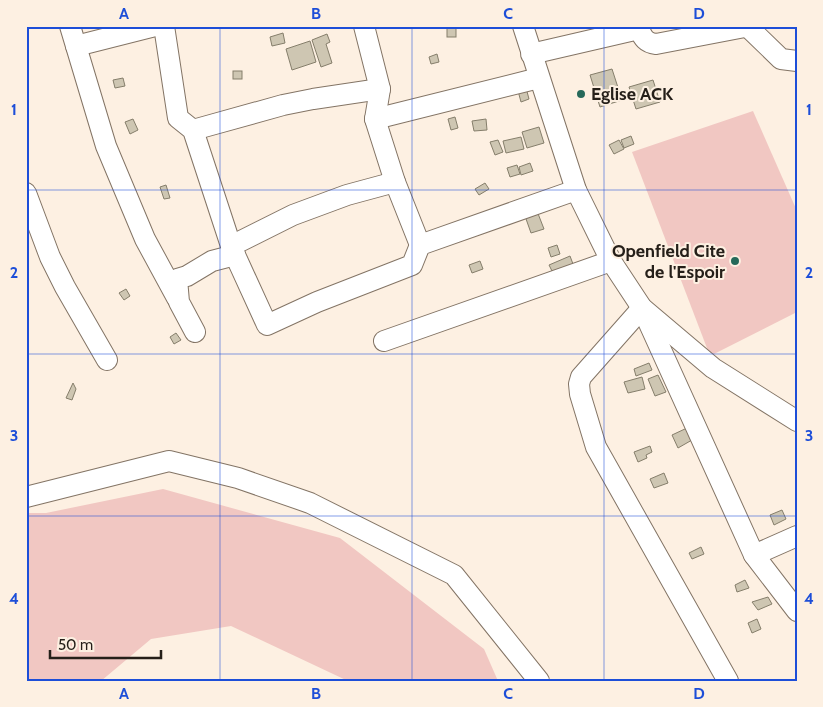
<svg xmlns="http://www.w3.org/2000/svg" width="823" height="707" font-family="Cabin,sans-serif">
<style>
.green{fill:#f1c7c2}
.building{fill:#cec6b2;stroke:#857e6b}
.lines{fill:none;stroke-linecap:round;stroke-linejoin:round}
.minor-casing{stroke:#837465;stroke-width:22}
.minor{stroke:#fff;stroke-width:20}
.grid{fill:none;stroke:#1d4ed8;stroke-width:1;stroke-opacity:0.55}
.poi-dot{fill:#26695a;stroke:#fdf0e2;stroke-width:2}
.labels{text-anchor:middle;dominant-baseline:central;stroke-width:4;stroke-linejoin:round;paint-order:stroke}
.poi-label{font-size:18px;font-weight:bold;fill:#251f19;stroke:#fdf0e2;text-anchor:start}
.neatline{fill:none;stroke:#1d4ed8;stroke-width:2}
.grid-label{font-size:16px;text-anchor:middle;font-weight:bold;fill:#1d4ed8}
</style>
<rect width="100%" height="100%" fill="#fdf0e2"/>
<g class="green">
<path d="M753,111L797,211V312L710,356L632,152Z"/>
<path d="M163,489L340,538L484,649L498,681H348L231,626L151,639L101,681H26V513H46Z"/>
</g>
<g class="building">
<rect x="447" y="28" width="9" height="9"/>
<path d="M283,33L285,43L272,46L270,37Z"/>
<path d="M327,34L330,42L326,44L332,63L321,67L312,40Z"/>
<path d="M310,41L316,62L292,70L286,49Z"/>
<path d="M437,54L439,62L431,64L429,57Z"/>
<path d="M612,69L622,100L600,107L590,75Z"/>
<rect x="233" y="71" width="9" height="8"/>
<path d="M123,78L125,86L115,88L113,80Z"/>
<path d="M653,80L660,102L636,109L629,87Z"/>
<path d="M525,84L529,99L521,102L517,87Z"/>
<path d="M455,117L458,128L451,130L448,119Z"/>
<path d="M133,119L138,130L130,134L125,122Z"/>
<path d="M486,119L487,130L474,131L472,121Z"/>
<path d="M539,127L544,143L527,148L522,132Z"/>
<path d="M631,136L634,144L624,148L621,140Z"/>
<path d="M521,137L524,149L506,153L503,141Z"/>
<path d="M498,140L503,152L495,155L490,142Z"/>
<path d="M619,140L624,149L614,154L609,145Z"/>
<path d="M530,163L533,171L521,175L519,167Z"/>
<path d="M517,165L520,174L510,177L507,168Z"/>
<path d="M485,183L489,189L479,195L475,189Z"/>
<path d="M166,185L170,198L164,199L160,187Z"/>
<path d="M537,211L544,229L531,233L525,216Z"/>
<path d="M557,245L560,254L551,257L548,248Z"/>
<path d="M570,256L573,264L553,273L549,265Z"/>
<path d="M480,261L483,269L472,273L469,265Z"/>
<path d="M126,289L130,296L124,300L119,293Z"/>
<path d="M176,333L181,340L174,344L170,337Z"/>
<path d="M649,363L652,370L636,376L634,369Z"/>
<path d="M658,375L666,392L655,396L648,379Z"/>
<path d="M642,377L645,389L628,393L624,382Z"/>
<path d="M73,383L76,389L72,400L66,398Z"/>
<path d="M687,428L692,440L678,448L672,435Z"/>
<path d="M650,446L652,452L646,455L647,458L638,462L634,452Z"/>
<path d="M664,473L668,483L654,488L650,479Z"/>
<path d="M782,510L786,519L774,525L770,515Z"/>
<path d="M701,547L704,554L692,559L689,553Z"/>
<path d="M745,580L749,588L737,592L735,585Z"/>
<path d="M768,597L772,604L758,610L752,602Z"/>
<path d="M757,619L761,629L752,633L748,623Z"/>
</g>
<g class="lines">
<g class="minor-casing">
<g id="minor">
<path d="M70,26L106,146L145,239L177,298"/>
<path d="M164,26L178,118L193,130L231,246"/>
<path d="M364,26L380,89L375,119L395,182L420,245"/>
<path d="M523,26L576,190L611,261L642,308L713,368L797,421"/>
<path d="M747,26L781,59L797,61"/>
<path d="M76,46L155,26"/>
<path d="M531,54L639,29C643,38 646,43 656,44L750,26"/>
<path d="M375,119L539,78"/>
<path d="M193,130L283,105L313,99L380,89"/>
<path d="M26,193L50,257L65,287L107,360"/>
<path d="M235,255L267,325L317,302L412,265L420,245L576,190"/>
<path d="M195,332L179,302L177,279L187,276L212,261L235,255L231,246L293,215L347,195L395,182"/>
<path d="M384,341L611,261"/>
<path d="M26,497L169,461L238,478L310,503L454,575L539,681"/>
<path d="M754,555L797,536"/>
<path d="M728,681L596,447L580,394L579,384L581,377L642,308L754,555L797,611"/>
</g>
</g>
<use href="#minor" class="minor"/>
</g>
<path class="grid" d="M220,26V681M412,26V681M604,26V681M26,190H797M26,354H797M26,516H797"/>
<g class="poi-dot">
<circle cx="581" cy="94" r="5"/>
<circle cx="735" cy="261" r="5"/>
</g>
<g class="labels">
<g class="poi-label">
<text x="591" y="94">Eglise ACK</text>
<text x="725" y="251" text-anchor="end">Openfield Cite<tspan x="725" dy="21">de l'Espoir</tspan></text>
</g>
</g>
<rect width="823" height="707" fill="none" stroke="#fdf0e2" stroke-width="55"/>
<path d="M50 650v8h111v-8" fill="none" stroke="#251f19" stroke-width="2.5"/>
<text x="58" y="650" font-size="15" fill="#251f19" stroke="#fdf0e2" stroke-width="4" paint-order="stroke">50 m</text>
<rect x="28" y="28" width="768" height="652" class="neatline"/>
<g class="grid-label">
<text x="124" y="19">A</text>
<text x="316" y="19">B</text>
<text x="508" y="19">C</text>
<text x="699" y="19">D</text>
<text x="14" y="115">1</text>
<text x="809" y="115">1</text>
<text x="14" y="278">2</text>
<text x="809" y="278">2</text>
<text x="14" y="441">3</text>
<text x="809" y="441">3</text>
<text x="14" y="604">4</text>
<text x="809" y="604">4</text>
<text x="124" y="699">A</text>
<text x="316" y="699">B</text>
<text x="508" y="699">C</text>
<text x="699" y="699">D</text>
</g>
</svg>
